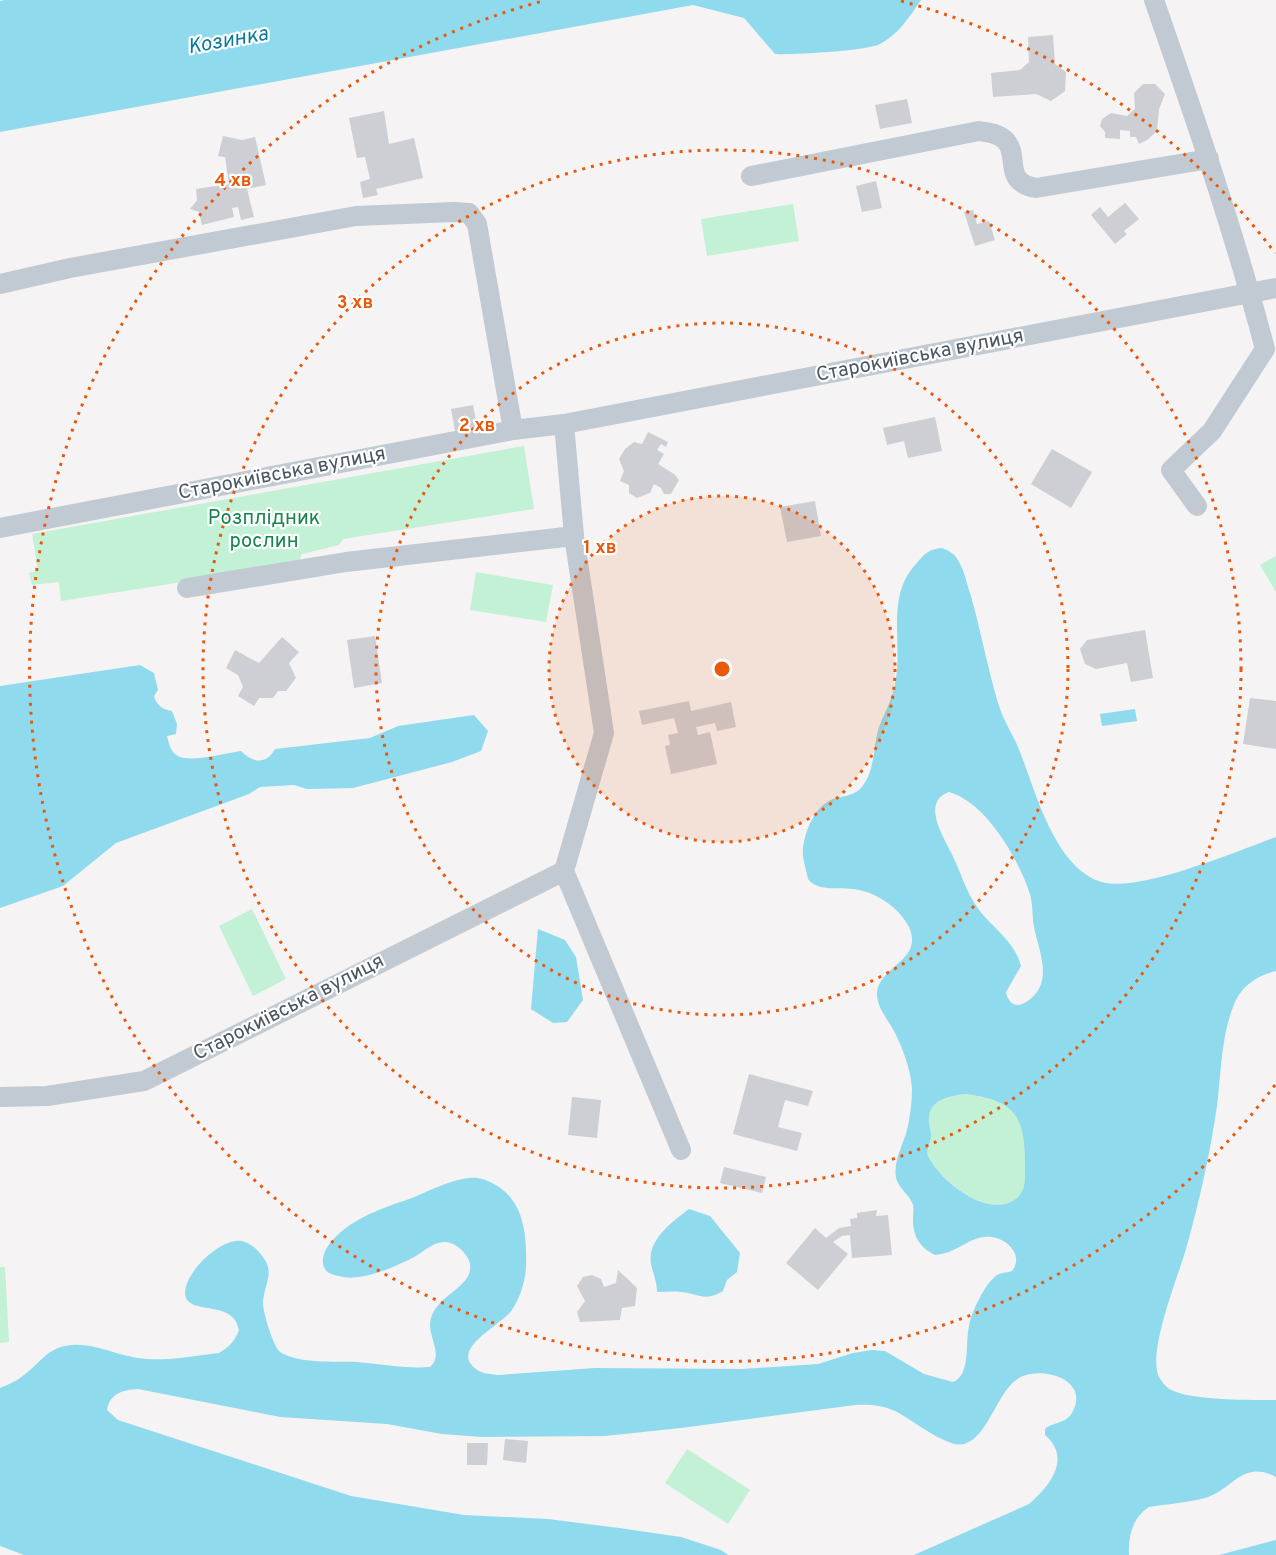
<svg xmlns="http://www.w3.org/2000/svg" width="1276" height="1555" font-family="Overpass,sans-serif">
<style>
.green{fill:#c3f1d5}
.water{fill:#90daee;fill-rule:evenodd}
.building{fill:#cdcfd5}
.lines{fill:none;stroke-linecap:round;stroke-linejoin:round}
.minor{stroke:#c1cad2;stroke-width:20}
.ring{fill:none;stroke:#e8590c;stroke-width:3;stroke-dasharray:3 6}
.labels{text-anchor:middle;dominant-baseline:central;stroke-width:4.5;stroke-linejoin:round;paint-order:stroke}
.street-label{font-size:20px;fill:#4a5661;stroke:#fff}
.park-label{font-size:20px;fill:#17864f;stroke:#fff}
.water-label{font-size:21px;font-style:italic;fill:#0c7c9b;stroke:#fff}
.centre{fill:#e8590c;stroke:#fff;stroke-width:3}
.ring-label{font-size:18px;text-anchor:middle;font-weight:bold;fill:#e8590c;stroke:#fff;stroke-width:4.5;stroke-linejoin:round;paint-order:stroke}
</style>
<rect width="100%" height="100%" fill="#f5f3f3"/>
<g class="green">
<path d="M793,204L799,241L707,256L701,219Z"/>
<path d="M524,446L534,509L343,539L339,545L302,554L298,564L61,601L59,582L32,585L29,573L38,570L32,534Z"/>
<path d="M1276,556V592L1260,565Z"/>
<path d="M476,572L553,585L546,622L470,610Z"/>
<path d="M252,909L286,979L253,996L219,926Z"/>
<path d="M965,1094C1017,1102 1025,1117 1025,1167C1025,1178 1026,1189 1018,1197C991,1222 940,1180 928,1156C926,1149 930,1145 931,1137C932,1131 928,1125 929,1118C930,1099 950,1096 965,1094Z"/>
<path d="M0,1267H5L9,1342L0,1343Z"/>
<path d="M687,1449L750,1490L728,1524L665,1483Z"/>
</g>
<g class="water">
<path d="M5,0H921C909,17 899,34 880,44C866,51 792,55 775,54L744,18L693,5L0,132V1Z"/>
<path d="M942,548C950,551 955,554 959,562C965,572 967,585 971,596C981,632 988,670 999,706C1004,722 1014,736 1020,752C1036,792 1056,873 1106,883C1145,890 1237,851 1276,837V971C1256,976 1240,987 1233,1007C1221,1038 1221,1074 1217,1106C1210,1154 1199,1203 1186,1249C1178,1277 1147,1352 1159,1377C1161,1380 1165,1386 1168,1388C1186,1401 1253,1400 1276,1400V1477C1242,1459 1233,1490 1205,1498C1186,1503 1167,1504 1149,1507C1132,1518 1128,1537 1129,1555H914L1029,1504C1050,1486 1072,1458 1045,1435V1429C1053,1422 1065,1424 1072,1413C1090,1381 1047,1367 1023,1376C998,1385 990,1437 964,1444C948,1449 911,1419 895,1411C882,1405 869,1404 855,1405L681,1428L605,1436L482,1437L442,1434L387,1424L280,1417L138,1389C123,1390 110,1393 107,1410L118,1420L351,1496L464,1515L548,1519L619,1528L681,1537L721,1550L728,1555H24L0,1546V1388C9,1384 17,1381 24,1375C38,1365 47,1349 65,1346C90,1341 112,1354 137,1358C164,1362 192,1356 219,1353C229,1347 235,1341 239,1330C234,1298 186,1317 185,1293C185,1272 221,1237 242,1241C247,1242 253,1246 257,1250C277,1271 266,1278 263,1301C262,1310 273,1346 280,1352C298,1364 336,1361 357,1362C381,1364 406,1369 430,1367C443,1356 430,1339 430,1325C431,1295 474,1289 470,1264C468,1253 454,1241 444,1242C434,1242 424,1251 416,1256C397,1266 360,1283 339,1276C333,1275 326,1273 324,1267C321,1260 324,1252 328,1246C347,1220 380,1209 409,1199C428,1192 448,1180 469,1178C478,1177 487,1180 494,1184C525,1201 527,1236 526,1268C525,1282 520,1298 512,1310C502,1324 459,1344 470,1363C477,1373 487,1374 498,1375L595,1368L742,1369L818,1364L853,1353L872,1350L885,1351L924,1374L953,1382C971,1375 965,1343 969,1326C971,1313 986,1280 999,1274C1003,1272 1008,1273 1012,1271C1026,1253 1002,1234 984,1237C972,1238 963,1246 953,1250C948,1253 941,1254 935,1255C919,1247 913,1236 913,1219C913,1214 914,1210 913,1205C910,1195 899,1189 896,1178C893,1162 903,1145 907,1130C910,1117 912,1103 912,1089C911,1070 903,1049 895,1033C888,1019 876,1007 877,992C880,966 924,960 909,927C900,909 879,894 859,890C843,886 818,893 808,879C806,869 802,858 803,848C805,830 815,806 833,799C843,796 854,796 862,787C875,770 873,749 878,730C882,717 890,705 893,692C906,650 883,599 916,564C924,554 929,549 942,548ZM949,792C986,802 1019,860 1030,894C1033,905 1032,916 1034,927C1039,952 1055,984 1026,1002C1016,1009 1008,1003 1006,992L1021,966C1015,941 991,927 977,907C967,893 962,876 955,861C948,843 918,803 949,792ZM965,1094C1017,1101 1025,1117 1025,1167C1025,1178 1026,1189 1018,1197C991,1222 940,1181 928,1156C926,1149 930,1145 931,1137C932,1131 928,1125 929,1118C930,1099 950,1096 965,1094Z"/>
<path d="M140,665L154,673L158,690L154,696C157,706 162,709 172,711L177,724L176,734L167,736C169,743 170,752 178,756C191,763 226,753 241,751C253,763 266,765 275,749L370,738L398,726L474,715L488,731L481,751L452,762L353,788L307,789L294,785L260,787L249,794L116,843L63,886L0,908V686Z"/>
<path d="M1135,709L1137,721L1102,726L1100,714Z"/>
<path d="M538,929L565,940L576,957L583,1000L567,1022L553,1023L531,1009Z"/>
<path d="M689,1209L710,1216L740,1253L737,1272L727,1280L723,1291C704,1302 700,1294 681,1292C674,1291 665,1292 657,1292C657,1281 653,1274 651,1264C647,1240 672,1222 689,1209Z"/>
<path d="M1276,1540V1555H1219Z"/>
</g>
<g class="building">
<path d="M1053,35L1055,64L1066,72L1065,91L1051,101L1036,94L993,97L991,73L1020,70L1029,62L1028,37Z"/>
<path d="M1143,84H1155L1165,94L1159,109L1157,131L1147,140L1139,144L1136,137H1130V131L1120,130V139L1105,138V132L1100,126L1102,119L1111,113L1127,116L1135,109L1134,93Z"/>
<path d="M907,99L912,123L880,129L875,105Z"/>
<path d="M384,111L389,144L414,138L423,178L376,189L378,195L363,198L360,182L370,179L365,157L357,158L349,118Z"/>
<path d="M223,136L242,140L255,137L266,185L247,189L254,217L241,220L238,207L232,208L234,217L202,225L199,212L190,209L197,200L196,189L229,184L225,157L218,156Z"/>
<path d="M876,181L882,208L862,212L856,186Z"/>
<path d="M1125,203L1139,219L1124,231L1127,234L1115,244L1091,215L1100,207L1108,217Z"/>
<path d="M973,210L977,224L989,221L995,240L975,246L964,212Z"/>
<path d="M473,405L477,427L455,431L451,409Z"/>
<path d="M935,417L942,451L908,458L904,441L887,445L883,428Z"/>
<path d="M648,432L668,442L666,447L661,444L657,450L664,454L658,464L674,474L679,480L671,494H664L661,488L654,484L650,493L637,498L629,493V485L620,481L624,471L619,459L625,449L634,442L642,444Z"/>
<path d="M1052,449L1092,472L1071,508L1031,484Z"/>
<path d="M815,501L821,536L787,542L780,507Z"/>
<path d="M1145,630L1153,678L1131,682L1127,663L1096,669L1085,664L1080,649L1087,640Z"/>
<path d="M375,636L382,683L354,688L347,640Z"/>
<path d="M282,637L299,652L289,663L296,678L286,691H278L273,698H259L254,706L238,696L243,687L238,675L226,668L235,650L259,663Z"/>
<path d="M1250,698L1276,701V749L1243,744Z"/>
<path d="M689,701L691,711L731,702L736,727L717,731L715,723L696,727L698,735L710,732L717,764L671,774L665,746L670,745L668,735L678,733L674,718L642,725L639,711Z"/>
<path d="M749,1074L813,1091L808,1106L785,1100L778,1127L802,1133L797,1151L733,1134Z"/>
<path d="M572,1097L601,1100L597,1138L568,1135Z"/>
<path d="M724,1167L766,1177L762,1193L720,1183Z"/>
<path d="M877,1210L876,1216L888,1215L892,1255L852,1258L850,1235L842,1236L833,1242L848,1254L818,1290L786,1263L815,1228L826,1238L839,1228L851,1226L850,1219L857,1218V1213Z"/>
<path d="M618,1270L637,1288L635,1306L622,1308L620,1320L580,1322L577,1312L585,1301L577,1286L583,1277L592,1275L601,1279L604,1287L616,1283Z"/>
<path d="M505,1439L528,1441L526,1463L503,1460Z"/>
<path d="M467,1443H488L487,1465H467Z"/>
</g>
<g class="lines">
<g class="minor">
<path d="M1154,0C1194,115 1234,231 1265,349L1212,431L1171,470L1197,506"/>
<path d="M751,176L979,131C989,133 999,133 1006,141C1020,157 1002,182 1036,188L1209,159"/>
<path d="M0,284L70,268L356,216L454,212L469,213L477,224L513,430"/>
<path d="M564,424L574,536L604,733L564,871L681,1150"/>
<path d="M0,528L513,430L564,424L1276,288"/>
<path d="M187,588L346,562L574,536"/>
<path d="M0,1097L47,1096L144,1081L564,871"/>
</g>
</g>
<circle cx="722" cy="669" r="173" fill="#e8590c" fill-opacity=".12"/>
<g class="ring">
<circle cx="722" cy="669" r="173"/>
<circle cx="722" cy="669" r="346"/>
<circle cx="722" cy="669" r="519"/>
<path d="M1275 1085A692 692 0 1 1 543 1M901 1A692 692 0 0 1 1275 253"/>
</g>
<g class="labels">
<g class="street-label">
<text transform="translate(920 356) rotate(-11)">Старокиївська вулиця</text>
<text transform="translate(282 474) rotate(-11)">Старокиївська вулиця</text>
<text transform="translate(289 1008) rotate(-27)">Старокиївська вулиця</text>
</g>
<g class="park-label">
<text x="264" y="519">Розплідник<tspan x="264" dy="23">рослин</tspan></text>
</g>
<g class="water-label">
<text transform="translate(228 41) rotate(-10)">Козинка</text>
</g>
</g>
<circle cx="722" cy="669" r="9" class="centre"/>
<g class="ring-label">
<text x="233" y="186">4 хв</text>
<text x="355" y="308">3 хв</text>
<text x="477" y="431">2 хв</text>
<text x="600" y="553">1 хв</text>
</g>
</svg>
